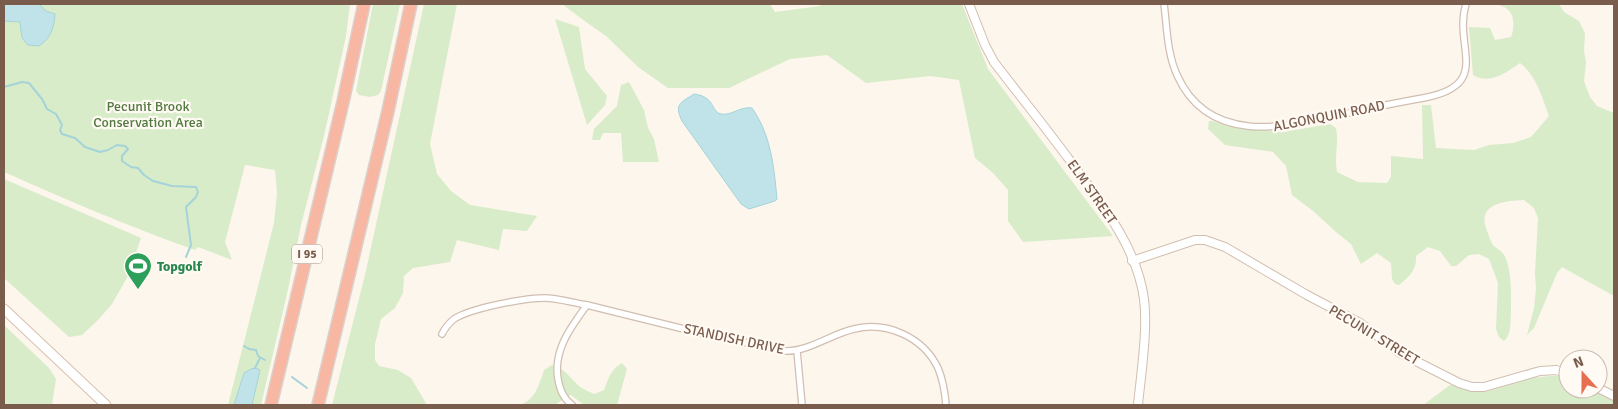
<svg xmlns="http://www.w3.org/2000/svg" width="1618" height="409" font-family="Signika,sans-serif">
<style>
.green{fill:#d8ecc9}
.water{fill:#bfe3e8;stroke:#a5d3da}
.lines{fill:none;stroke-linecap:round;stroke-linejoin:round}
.stream{stroke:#a5d3da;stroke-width:2}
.minor-casing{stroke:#d1beb0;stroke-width:8}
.tertiary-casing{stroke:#d1beb0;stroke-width:10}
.secondary-casing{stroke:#d6c0b0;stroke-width:11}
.motorway-casing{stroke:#dad1cd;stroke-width:14}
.minor{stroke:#fff;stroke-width:5.5}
.tertiary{stroke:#fff;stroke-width:8}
.secondary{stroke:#fff;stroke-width:9}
.motorway{stroke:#f7b7a3;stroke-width:11}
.labels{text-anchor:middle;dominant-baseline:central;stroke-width:4.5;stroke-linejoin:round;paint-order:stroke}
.shield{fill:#fffaf3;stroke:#a28b7f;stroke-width:1}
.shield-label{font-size:12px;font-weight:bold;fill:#7a5c4d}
.park-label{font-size:14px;fill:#537a41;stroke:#fffaf3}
.street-label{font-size:14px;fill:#7a5c4d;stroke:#fffaf3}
.leisure-label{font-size:14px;font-weight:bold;fill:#27864d;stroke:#fffaf3;text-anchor:start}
</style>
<rect width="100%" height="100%" fill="#fdf6ec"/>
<g class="green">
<path d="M4,4H350L346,36L324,136L301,225L287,294L261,405H252L260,370L244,373L234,405H228L274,223L277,193L275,170L245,165L225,242L232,260L198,247L195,250C130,227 67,200 4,172Z"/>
<path d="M373,4H400L381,91L378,95L370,97L359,95L356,91Z"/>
<path d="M424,4H457L430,144L437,174L451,191L470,205L537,216L527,231L503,229L499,250L457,240L450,262L413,268L404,276L403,293L395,308L381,319L375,344V360L379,366L398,370L411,378L427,405H332L365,275Z"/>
<path d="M562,4H770L775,12L820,6V4H962L988,69L1113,236L1023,242L1008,221V190L993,173L975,158L959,80L930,76L866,83L827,55L790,59L729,88H668L638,67L606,36L586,22Z"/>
<path d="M1496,4H1559L1564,12L1579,21L1585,33L1584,51L1586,62L1584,81L1590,97L1597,106L1614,113V296L1562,267L1557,273L1534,328L1527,335L1534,308L1536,288L1535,273L1538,218L1534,208L1524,200C1503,201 1476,204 1487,231C1489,235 1490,241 1493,245C1498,250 1504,252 1506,259C1512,275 1511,295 1511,312C1510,322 1512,334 1504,341L1499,337L1496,329L1498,283L1489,259L1479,254L1469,255L1456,266H1451L1440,251L1428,247L1416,256C1417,270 1409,277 1399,285L1395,284L1392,279L1391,263L1377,253L1361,264L1351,244L1336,232L1313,211L1292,195L1286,166L1273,152L1225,145L1208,129L1209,121H1213L1227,126L1283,132L1330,124L1336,128C1339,143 1334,157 1337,172L1358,182L1387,183L1391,177V156L1423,159L1422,105H1431L1436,148L1474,150L1489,145L1513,143L1531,137L1549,116C1542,97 1536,75 1520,63C1506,73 1489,85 1473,75L1469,27L1490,28L1495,40L1511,37C1515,27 1515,12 1504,7C1501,6 1499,5 1496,4Z"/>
<path d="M555,19L579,27L585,69L607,96L605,105L587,125Z"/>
<path d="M629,82L644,110L648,128L654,139L659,162H623L621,133H603L600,140H592L594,129L617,106L621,85Z"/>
<path d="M4,179L141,238L128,276L112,304L98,320L82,335L69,337L4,278Z"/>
<path d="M4,325L49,368L56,379L52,405H4Z"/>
<path d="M622,363L627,369L617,405H584L571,395L554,405H521C536,398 539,385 544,370L552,365C567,371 565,372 576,383C580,388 588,391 594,394L604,390C608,379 611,369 622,363Z"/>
<path d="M1550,376H1562L1568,379V389H1592L1614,400V405H1423L1450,385H1454L1473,391L1485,392L1532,378Z"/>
</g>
<g class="water">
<path d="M4,4H39L46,11L55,14C54,28 51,38 39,46L28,45L22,38L20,22L4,21Z"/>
<path d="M694,94C716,97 710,111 721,114C731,116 741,106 752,108C771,135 774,167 777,199L775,201L749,209L741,204L682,121C674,104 680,103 694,94Z"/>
<path d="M251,369L255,368L260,370L252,405H234L244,373Z"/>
</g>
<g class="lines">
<g class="stream">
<path d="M4,87L22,82L29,83L42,99L47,109L56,114L62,125L60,130L62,134L75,138L85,147L100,152L108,150L117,145L125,146L128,149L122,156V161L131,167L138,168L144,175L153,181L172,186L196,187L198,192L196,197L186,207L191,245L186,257"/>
<path d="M244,346L249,349L256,350L258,356L265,360"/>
<path d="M255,368L260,358"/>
<path d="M292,377L307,388"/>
</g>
<g class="minor-casing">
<g id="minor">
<path d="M1164,4C1167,27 1167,53 1177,75C1210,149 1291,126 1353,112C1378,106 1403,102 1428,97C1492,83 1453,46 1466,4"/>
<path d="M442,334C445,328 449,323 454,319C471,308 524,298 545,298C558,298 573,303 587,305"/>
<path d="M797,351L802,405"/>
<path d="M572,405C563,398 560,390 558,379C553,350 571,327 587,305L704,334L786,351C810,351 831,334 854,329C887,321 923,337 938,368C943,380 945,392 946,405"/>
</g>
</g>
<g class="tertiary-casing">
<g id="tertiary">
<path d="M969,4L985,45L994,62C1020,96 1046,128 1071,162C1101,203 1137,247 1144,299C1148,329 1141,374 1138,405"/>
<path d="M1132,261L1195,240H1205L1225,247L1307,295L1360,323L1400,353L1459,383L1472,387H1484L1540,371L1556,370L1568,373"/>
<path d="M1598,388L1614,396"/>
</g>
</g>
<g class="secondary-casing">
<path id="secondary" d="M4,309L106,405"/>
</g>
<g class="motorway-casing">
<g id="motorway">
<path d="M271,405L343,102L364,4"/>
<path d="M318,405L388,111L411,4"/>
</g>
</g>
<use href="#minor" class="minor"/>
<use href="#tertiary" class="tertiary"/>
<use href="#secondary" class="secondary"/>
<use href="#motorway" class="motorway"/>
</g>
<defs>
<g id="stadium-pin" transform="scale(1.4375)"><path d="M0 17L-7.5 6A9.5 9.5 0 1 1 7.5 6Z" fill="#2e9e5b" stroke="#fffaf3"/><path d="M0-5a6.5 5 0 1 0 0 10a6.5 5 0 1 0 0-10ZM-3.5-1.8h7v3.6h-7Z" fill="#fff"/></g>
</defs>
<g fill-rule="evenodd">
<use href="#stadium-pin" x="138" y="266"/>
</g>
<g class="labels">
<rect class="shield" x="292" y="244.5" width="30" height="19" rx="4"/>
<g class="shield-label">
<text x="307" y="254">I 95</text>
</g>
<g class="park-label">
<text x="148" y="106">Pecunit Brook<tspan x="148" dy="16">Conservation Area</tspan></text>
</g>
<g class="street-label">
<text transform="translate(1329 116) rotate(-11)">ALGONQUIN ROAD</text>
<text transform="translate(1092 192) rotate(55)">ELM STREET</text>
<text transform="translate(1374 335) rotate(31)">PECUNIT STREET</text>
<text transform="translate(734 339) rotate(12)">STANDISH DRIVE</text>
</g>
<g class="leisure-label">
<text x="157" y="266">Topgolf</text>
</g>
</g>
<rect width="1618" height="409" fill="none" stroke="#7a5c4d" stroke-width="10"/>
<g transform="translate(1583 374) rotate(339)"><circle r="24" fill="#fffaf3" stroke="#cabbb1"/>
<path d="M0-4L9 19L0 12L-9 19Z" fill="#e76f51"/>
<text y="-8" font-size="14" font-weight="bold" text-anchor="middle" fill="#7a5c4d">N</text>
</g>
</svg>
